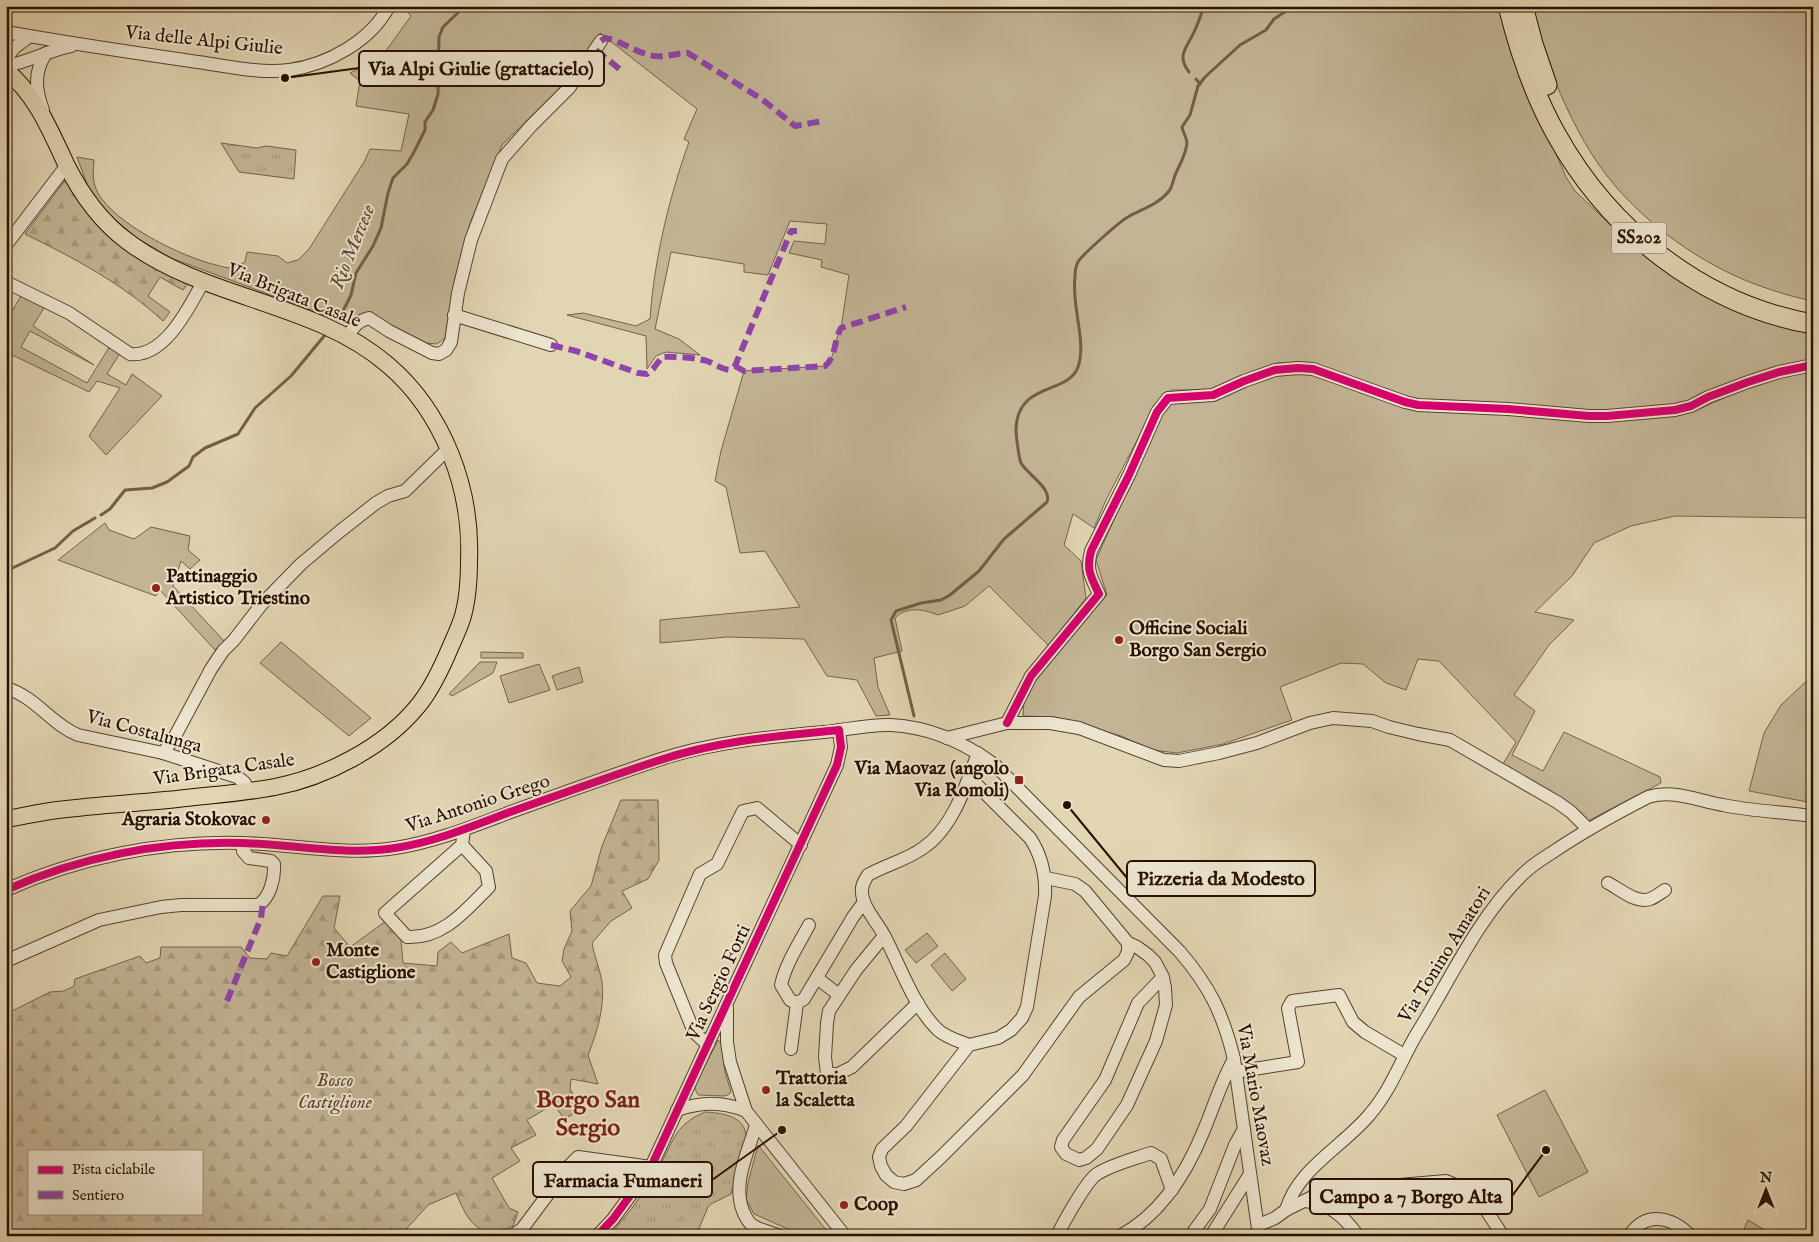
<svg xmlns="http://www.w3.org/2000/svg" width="1819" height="1242" font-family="'IM FELL English',serif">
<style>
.grass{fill:#c2b495;stroke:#75624a}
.forest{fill:url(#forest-firs);stroke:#75624a;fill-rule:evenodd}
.park{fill:url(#park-tufts);stroke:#75624a}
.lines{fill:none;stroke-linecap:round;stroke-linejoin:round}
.stream{stroke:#725e47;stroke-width:3}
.minor-casing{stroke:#56412d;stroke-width:14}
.major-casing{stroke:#281000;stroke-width:18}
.highway-casing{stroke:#281000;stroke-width:21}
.minor{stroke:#ece4ce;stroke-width:12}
.major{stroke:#e2d5b3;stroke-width:16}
.highway{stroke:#e2d5b3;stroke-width:19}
.quiet{stroke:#8e44ad;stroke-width:6;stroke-dasharray:12 6;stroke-linecap:butt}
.cycleway-casing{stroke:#ece4ce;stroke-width:11}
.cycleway{stroke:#d6006c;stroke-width:8}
.poi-dot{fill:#8f2418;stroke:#ece4ce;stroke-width:2}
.labels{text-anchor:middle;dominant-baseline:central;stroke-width:4;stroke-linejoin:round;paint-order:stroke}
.shield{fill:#ece4ce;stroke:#63503e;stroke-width:1}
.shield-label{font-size:18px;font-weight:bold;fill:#281000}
.street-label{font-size:19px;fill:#281000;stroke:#ece4ce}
.poi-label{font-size:19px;font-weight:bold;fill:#281000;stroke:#ece4ce;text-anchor:start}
.park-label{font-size:19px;font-style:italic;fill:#5e4934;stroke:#ece4ce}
.water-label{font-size:20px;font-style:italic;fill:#5f4a35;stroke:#ece4ce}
.district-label{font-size:24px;font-weight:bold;fill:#7a1f14;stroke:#ece4ce}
.leader{fill:none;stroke:#281000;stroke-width:2}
.callout-dot{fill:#281000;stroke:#ece4ce;stroke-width:2}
.callout{fill:#ece4ce;stroke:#281000;stroke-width:2}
.callout-label{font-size:20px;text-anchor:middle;font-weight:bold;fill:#281000}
</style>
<defs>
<pattern id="forest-firs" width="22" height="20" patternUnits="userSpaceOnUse" patternTransform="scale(1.25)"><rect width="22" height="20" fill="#c2b495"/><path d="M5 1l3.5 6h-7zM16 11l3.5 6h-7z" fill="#a79a7f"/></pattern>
<pattern id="park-tufts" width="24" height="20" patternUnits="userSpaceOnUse" patternTransform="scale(1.25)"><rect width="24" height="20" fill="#c2b495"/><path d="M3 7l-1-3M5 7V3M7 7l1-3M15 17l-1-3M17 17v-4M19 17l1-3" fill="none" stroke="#a79a7f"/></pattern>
</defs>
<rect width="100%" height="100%" fill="#e2d5b3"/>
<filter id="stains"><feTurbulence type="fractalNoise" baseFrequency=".004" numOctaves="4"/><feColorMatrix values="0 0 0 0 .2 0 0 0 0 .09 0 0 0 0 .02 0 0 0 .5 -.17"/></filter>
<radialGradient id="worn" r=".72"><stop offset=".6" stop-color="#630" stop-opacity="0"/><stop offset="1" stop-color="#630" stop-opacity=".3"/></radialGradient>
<g class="grass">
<path d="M402,6H1813V301C1799,298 1786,295 1772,290C1707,270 1639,222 1599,165C1579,136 1564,104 1551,71L1522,79L1551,142L1566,177L1575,191L1618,232L1648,255L1813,332V363L1690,402L1657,407L1596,412L1416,400L1385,388L1304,362L1278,363L1209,390H1171L1156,404L1106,500L1094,528L1073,514L1064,545L1081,561L1086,598L1049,646L989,586L965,606L938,615C923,609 907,606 895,618L902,651L874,658L878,687L890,715L876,716L857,680L827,676L804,639L727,637L660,643V620L800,607L765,551L740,553L726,487L715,481L721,451L744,371L825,366C836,358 834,339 841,328L849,275L821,267L822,260L789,253L794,241L825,244L827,224L790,221L768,275L744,272V264L671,252L655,329L679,339L700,355L666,352L656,356L647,369L646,336L567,315L583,313L636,326L650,319C654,261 669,197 689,142L684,139L697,109L600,33L558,90L502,145L470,223L455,278L445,338L437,344L426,343L371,315L343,322L171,258L137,238L106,212L88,187L77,157L94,160C93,173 92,182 98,193C115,224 182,257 216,265C220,266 226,268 231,268C235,268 241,264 245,262L247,252L278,256L287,263L298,260L309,249L364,162L370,149L401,151L409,114L356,106L360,81L350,73L371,62L385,52L411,16Z"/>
<path d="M22,294L45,306L33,326L94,365L30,331L21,347L87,383L110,346L120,353L107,374L126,385L132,374L162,396L106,455L89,436L120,388L97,381L89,392L6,352V314L10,315Z"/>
<path d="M1813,370V518L1675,516L1631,526L1594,543L1572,576L1535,612L1574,620L1549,645L1514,695L1535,711L1512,755L1543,771L1564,732L1660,777L1661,783L1588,821L1551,791L1503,764L1516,742L1439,661L1418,659L1406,690L1386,683L1363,664L1341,663L1280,687L1292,720L1223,744L1177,753L1152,750L1121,736L1054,717L1023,716L1024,700L1041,666L1107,595L1096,560L1161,414L1173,402L1285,373L1310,374L1372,395L1539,416L1699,409L1744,389L1776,377Z"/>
<path d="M105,523L109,530L134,539L151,527L190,536L188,550L200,560L190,569L181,561L173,586L224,641L215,650L160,590L156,596L58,560Z"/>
<path d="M281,642L371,718L349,736L260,663Z"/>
<path d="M481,652L523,653V658H481Z"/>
<path d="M539,664L550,690L509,703L500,676Z"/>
<path d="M579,667L583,682L557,690L552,676Z"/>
<path d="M1813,675V803L1749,791L1764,733L1781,705Z"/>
<path d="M927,933L938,946L916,963L905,950Z"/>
<path d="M945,953L966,979L952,991L931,965Z"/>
<path d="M718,1040L721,1043L725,1072L731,1092L728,1095L724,1096L698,1095L695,1089V1085Z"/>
<path d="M1545,1090L1588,1172L1539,1197L1497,1115Z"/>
<path d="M758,1145L831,1236H804L754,1214L746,1199L748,1183Z"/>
<path d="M1748,1220L1775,1236H1741Z"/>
</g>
<g class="forest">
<path d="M66,179L92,218L189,282L183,290L160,277L148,296L170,312L163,321C123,284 74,258 25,234Z"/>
<path d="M621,800H658L659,860L648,879L622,891L632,908L611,921L592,943C594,956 600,969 602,982C605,1008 597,1032 588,1055L598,1084L571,1079L570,1089L583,1109L564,1119L554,1104L527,1120L536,1135L511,1148L520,1161L492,1178L509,1208L518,1212L513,1226C507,1228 500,1232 493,1232C472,1233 463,1209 456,1193L428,1205L400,1236H6V1014L50,992L64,991L74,986L75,979L140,956L146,963L160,958L161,947H241L250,958L267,959L271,953L287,956L323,896H340L334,928L350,947L386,921L401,940L403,963L437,966L438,952L451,942L462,953L509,934L512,958L526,963L537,983L560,986L571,977L562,961L564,949L572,931L570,911L591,886L602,846ZM29,1151H201V1213H29Z"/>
</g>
<g class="park">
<path d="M221,143L257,148L266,146L296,150L294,179L239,172Z"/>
<path d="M480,662H497L493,673L452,696L449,694Z"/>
<path d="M705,1112C723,1113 746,1116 746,1138L731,1194L711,1204L708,1207L696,1236H619L614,1230C630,1211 645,1192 657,1170C674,1143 672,1126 705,1112Z"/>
</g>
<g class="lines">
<g class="stream">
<path d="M1189,72C1176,55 1187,48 1194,32C1198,24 1201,15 1204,6"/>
<path d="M1196,79L1200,84"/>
<path d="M343,311L351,295L356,273L373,246L381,228L388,193L393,178L407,164L414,152L425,130V122L433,110L438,94L439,37L443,27L465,6"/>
<path d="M101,515L110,509L125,490L152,488L167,482L189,466L193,457L205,448L238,434L255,408L291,376L325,335"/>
<path d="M6,571L55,548L73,531L95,518"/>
<path d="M914,716L891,620L896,611L921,603L941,600L950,595L979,571L1004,539L1047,502C1052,488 1027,474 1021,463C1019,459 1016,435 1016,430C1017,381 1068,395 1078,367C1087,341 1071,306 1075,277C1075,272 1075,267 1078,262C1081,256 1120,221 1128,217C1142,209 1159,204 1169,191C1173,186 1173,179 1176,173C1180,164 1187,152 1187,142C1186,137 1183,132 1182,127L1190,115L1198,86L1205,77L1240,45L1266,30L1274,19L1294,6"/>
</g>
<g class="minor-casing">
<g id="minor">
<path d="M6,32C68,43 129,52 191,61C223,65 257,74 289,70C327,65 371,41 389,6"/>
<path d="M6,59L14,48L30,36"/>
<path d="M6,66C29,62 49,50 71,46"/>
<path d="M43,110C35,89 34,72 46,53"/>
<path d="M6,245L67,165"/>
<path d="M6,282L69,313L130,354C165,358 189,307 203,282"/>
<path d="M454,315L551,345"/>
<path d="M348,336C354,326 358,321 369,318L389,331L432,353L439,354L446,350L451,342L458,293L471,240L502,159L531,126L569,88L601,41"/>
<path d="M6,688C36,697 51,724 78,735L163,753L237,777L244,782L249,791"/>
<path d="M1007,723L1031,676L1099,594C1091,577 1086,570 1091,551L1129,475L1157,412L1168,398L1213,395L1244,381L1275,370L1298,368L1313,369L1405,402L1418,405L1508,409L1589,416H1607L1675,410L1691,406L1708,397L1748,382L1779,372L1813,365"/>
<path d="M947,738L1007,723H1050L1079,728L1164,760L1179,761L1219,753L1257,743L1310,723L1333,718L1372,721L1389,727L1418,734L1450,740L1557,802L1571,812L1588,829"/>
<path d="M163,753L174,738L211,669L223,651L234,640L261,605L301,564L339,532L376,503L388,496L405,491L448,449"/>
<path d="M969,777L1030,838C1042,856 1046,874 1045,896L1027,1007L1022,1018L1011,1030L998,1038L969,1045L906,1126L882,1149L879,1157L881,1166L886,1175L894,1182L904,1184L916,1180L941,1157L1023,1075L1079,997L1124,960L1128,952V943"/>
<path d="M462,845L486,871L489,887C466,910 443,939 407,937L385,913L462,845L464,830"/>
<path d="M1046,878L1075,884L1085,891L1128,943L1137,947L1148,955L1155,962L1163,977L1165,988L1166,1005L1156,1041L1127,1105L1097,1149L1086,1158L1079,1160L1066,1154L1061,1147L1063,1140L1105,1080L1138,1003L1163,977"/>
<path d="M1608,883C1620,889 1636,904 1650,899C1656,897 1660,893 1665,890"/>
<path d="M6,890C79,857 161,841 241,843C292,844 344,856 395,848C434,842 471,827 508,813C557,795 607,777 658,760C712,742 768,737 824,732C846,730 869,724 891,725C929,727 965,743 995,765L1180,952C1210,987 1223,1014 1234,1059L1259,1236"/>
<path d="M809,925C799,944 786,963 781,985L790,1000L797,1003L804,999L853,917L864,902"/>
<path d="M884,936L856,970L829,1011L827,1023L825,1057L827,1074H838L852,1067L918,1003"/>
<path d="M6,961L99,920L161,907L181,905H258C270,898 275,878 274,864L271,861L249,858L243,851L242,843"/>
<path d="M817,978L839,995"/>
<path d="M727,1008V1042L730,1062L746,1111L845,1236"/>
<path d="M708,1045L694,1032L666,963L665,955L700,874L717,864L743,811L757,808L801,845"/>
<path d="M969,1045C959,1041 947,1038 938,1030C914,1007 900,966 885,937C878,923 863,908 862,893C861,886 864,881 868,875C885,865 907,860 923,848C953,828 966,785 978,753"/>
<path d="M791,1049L797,1003"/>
<path d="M1235,1072L1298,1062L1288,1008L1292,1001L1339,995L1353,1022L1365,1032L1404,1055"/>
<path d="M677,1110C701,1102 722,1101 746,1111"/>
<path d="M756,1125C748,1153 732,1182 743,1211C745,1215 747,1221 751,1224C758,1230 771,1232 780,1236"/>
<path d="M1304,1201C1329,1203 1344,1216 1358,1236"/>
<path d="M1286,1210C1298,1168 1344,1146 1370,1114C1390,1091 1401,1061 1416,1035C1448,984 1477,919 1520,877C1529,867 1542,859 1553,852C1584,831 1615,814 1648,797C1674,789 1698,801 1723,805C1752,811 1782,812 1811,816"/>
<path d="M1259,1225L1275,1218L1286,1210L1318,1194L1341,1190L1446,1181L1471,1192L1486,1210L1503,1236"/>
<path d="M1194,1231L1210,1209L1235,1145L1244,1129"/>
<path d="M512,1236L522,1229L569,1166L578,1157L651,1167"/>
<path d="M597,1236L613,1219L651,1167L837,765L841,747L839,730"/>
<path d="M1057,1236C1063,1223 1087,1180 1097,1174C1113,1164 1134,1159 1151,1153L1161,1159L1172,1190"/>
<path d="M1120,1236C1162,1214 1187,1172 1204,1130C1214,1106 1221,1082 1234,1059"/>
<path d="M1211,1236L1250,1174"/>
<path d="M1629,1236C1646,1210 1672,1217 1691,1236"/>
</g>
</g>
<g class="major-casing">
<path id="major" d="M6,70C37,97 49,128 66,164C81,194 100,221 127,241C205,300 314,301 388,365C443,412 472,488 469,560C469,579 468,600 462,619C458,631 452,643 447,655C439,673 430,692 417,707C384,747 326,777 275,787C243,793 210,795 177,799C138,803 98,805 58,810C41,812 24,816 6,819"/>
</g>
<g class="highway-casing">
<g id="highway">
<path d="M1508,6C1519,50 1534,95 1556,134C1609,230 1703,305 1813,324"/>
<path d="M1523,6L1533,44L1547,85"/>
</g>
</g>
<use href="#minor" class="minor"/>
<use href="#major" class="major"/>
<use href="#highway" class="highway"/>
<g class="quiet">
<path d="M601,41L605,38C621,41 634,51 649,55C663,59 675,53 688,53L763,100L795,126L823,121"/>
<path d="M596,50L622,71"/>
<path d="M551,345L576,351L638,373L647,374L653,369L662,357C672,356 697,358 707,361C715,364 721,369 730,370L735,366L791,231H797"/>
<path d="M735,366L744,371L825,366C836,358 834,339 841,328L906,307"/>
<path d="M1811,816H1813"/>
<path d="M227,1001L261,918L263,902"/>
</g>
<g class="cycleway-casing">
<g id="cycleway">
<path d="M1007,723L1031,676L1099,594C1091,577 1086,570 1091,551L1129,475L1157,412L1168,398L1213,395L1244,381L1275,370L1298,368L1313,369L1405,402L1418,405L1508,409L1589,416H1607L1675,410L1691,406L1708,397L1748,382L1779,372L1813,365"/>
<path d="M6,890C79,857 161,841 241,843C292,844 344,856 395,848C435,842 473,826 510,812C559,795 608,777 657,761C716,741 777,736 839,730L841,747L837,765L651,1167L613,1219L597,1236"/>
</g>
</g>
<use href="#cycleway" class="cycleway"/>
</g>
<g class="poi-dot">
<circle cx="156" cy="588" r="5"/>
<circle cx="1119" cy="640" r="5"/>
<rect x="1014" y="775" width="10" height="10" rx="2.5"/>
<circle cx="266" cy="820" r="5"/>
<circle cx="316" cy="962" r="5"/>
<circle cx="766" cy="1090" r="5"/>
<circle cx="844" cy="1205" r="5"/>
</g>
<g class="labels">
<rect class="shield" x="1611.5" y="222.5" width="55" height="31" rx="4"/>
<g class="shield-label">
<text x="1639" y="238">SS202</text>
</g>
<g class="street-label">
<text transform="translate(204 41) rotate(6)">Via delle Alpi Giulie</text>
<text transform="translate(294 296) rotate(22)">Via Brigata Casale</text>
<text transform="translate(144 732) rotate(15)">Via Costalunga</text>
<text transform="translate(224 770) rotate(-8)">Via Brigata Casale</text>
<text transform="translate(478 804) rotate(-18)">Via Antonio Grego</text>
<text transform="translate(1445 955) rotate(-58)">Via Tonino Amatori</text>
<text transform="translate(719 983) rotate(-65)">Via Sergio Forti</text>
<text transform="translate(1255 1095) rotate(80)">Via Mario Maovaz</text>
</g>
<g class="poi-label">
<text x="166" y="577">Pattinaggio<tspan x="166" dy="22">Artistico Triestino</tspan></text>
<text x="1129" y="629">Officine Sociali<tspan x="1129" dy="22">Borgo San Sergio</tspan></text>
<text x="1009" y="769" text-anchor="end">Via Maovaz (angolo<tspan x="1009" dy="22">Via Romoli)</tspan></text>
<text x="256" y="820" text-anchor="end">Agraria Stokovac</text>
<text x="326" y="951">Monte<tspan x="326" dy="22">Castiglione</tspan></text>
<text x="776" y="1079">Trattoria<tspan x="776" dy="22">la Scaletta</tspan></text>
<text x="854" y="1205">Coop</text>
</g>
<g class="park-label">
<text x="335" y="1081">Bosco<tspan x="335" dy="22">Castiglione</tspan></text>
</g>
<g class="water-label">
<text transform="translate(353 247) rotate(-68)">Rio Mercese</text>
</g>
<g class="district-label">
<text x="588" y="1100">Borgo San<tspan x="588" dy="28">Sergio</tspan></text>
</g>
</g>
<path class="leader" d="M285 78L359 68M1067 805L1127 878M782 1130L712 1180M1546 1150L1512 1196"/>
<g class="callout-dot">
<circle cx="285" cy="78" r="5"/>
<circle cx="1067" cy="805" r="5"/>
<circle cx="782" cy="1130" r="5"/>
<circle cx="1546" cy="1150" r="5"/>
</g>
<g class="callout">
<rect x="359" y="51" width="245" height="35" rx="5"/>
<rect x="1127" y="861" width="188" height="35" rx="5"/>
<rect x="533" y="1162" width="179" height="35" rx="5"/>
<rect x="1310" y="1179" width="202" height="35" rx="5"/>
</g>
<g class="callout-label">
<text x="481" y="75">Via Alpi Giulie (grattacielo)</text>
<text x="1221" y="885">Pizzeria da Modesto</text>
<text x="623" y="1187">Farmacia Fumaneri</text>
<text x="1411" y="1203">Campo a 7 Borgo Alta</text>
</g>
<rect width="1819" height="1242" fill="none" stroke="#e2d5b3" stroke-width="25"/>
<rect x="8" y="8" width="1804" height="1227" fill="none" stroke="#281000" stroke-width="2.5"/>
<rect x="12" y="12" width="1794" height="1217" fill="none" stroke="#281000"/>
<rect x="28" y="1150" width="175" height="65" fill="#ece4ce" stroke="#9e8f7c"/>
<rect x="38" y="1166" width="25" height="8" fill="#d6006c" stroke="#9e8f7c"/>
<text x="72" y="1174" font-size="15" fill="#281000">Pista ciclabile</text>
<rect x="38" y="1191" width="25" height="8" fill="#8e44ad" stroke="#9e8f7c"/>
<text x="72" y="1200" font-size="15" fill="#281000">Sentiero</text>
<g transform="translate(1766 1190)" stroke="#ece4ce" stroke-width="4" paint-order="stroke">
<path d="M0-4L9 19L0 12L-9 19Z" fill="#281000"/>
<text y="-8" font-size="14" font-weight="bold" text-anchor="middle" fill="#281000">N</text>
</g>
<rect width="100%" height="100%" filter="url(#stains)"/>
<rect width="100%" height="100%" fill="url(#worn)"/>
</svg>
